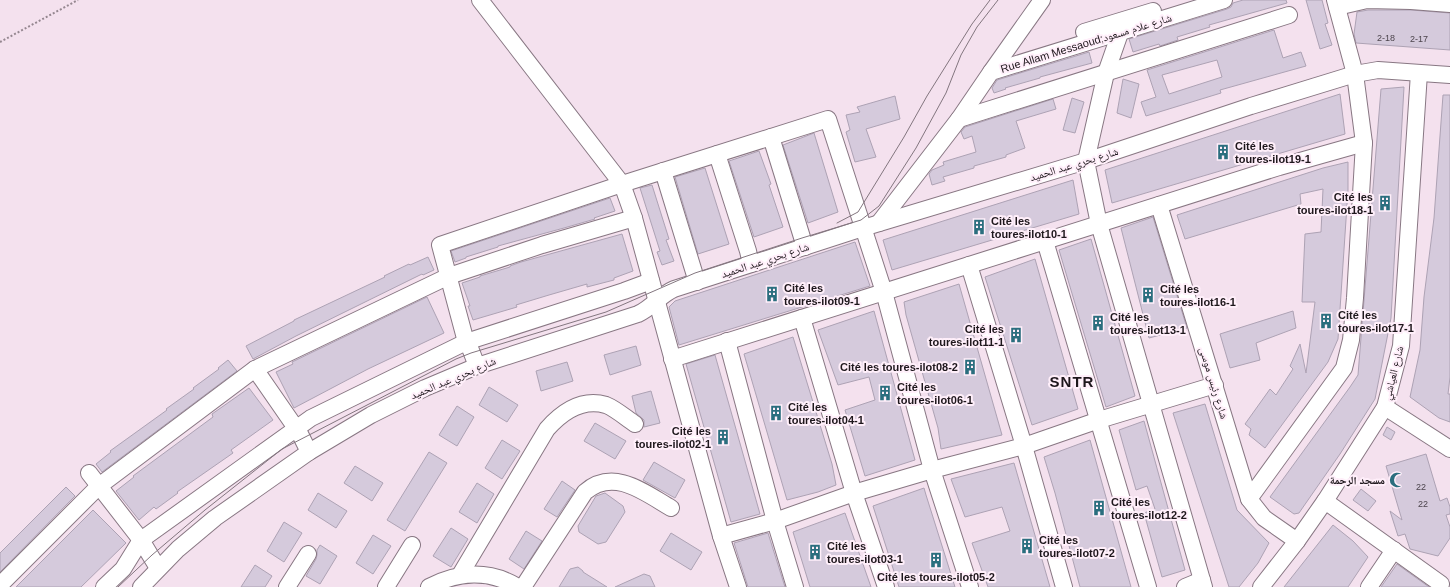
<svg xmlns="http://www.w3.org/2000/svg" width="1450" height="587" font-family="Helvetica,'Noto Naskh Arabic',sans-serif">
<style>
.building{fill:#d5cadc;stroke:#ada2b4;fill-rule:evenodd}
.lines{fill:none;stroke-linecap:round;stroke-linejoin:round}
.minor-casing{stroke:#887783;stroke-width:18}
.path{stroke:#958790;stroke-width:2;stroke-dasharray:2 2;stroke-linecap:butt}
.minor{stroke:#fff;stroke-width:16}
.tram{stroke:#83767f;stroke-width:1}
.labels{text-anchor:middle;dominant-baseline:central;stroke-width:4;stroke-linejoin:round;paint-order:stroke}
.number-label{font-size:9px;fill:#4c444c}
.street-label{font-size:11px;fill:#1e171c;stroke:#ffeffa}
.poi-label{font-size:11px;font-weight:bold;fill:#1e171c;stroke:#ffeffa;text-anchor:start}
.district-label{font-size:15px;font-weight:bold;letter-spacing:1px;fill:#1e171c;stroke:#ffeffa}
</style>
<rect width="100%" height="100%" fill="#f4e1ee"/>
<g class="building">
<path d="M1243,0H1286L1287,3L1209,25L1210,27L1177,37L1178,40L1160,46L1159,44L1133,52L1129,39L1227,9L1231,7L1233,3Z"/>
<path d="M1306,0H1322L1328,23L1325,24L1332,45L1320,49Z"/>
<path d="M1368,10H1411L1450,13V50L1356,43L1354,34L1357,12Z"/>
<path d="M1274,30L1283,58L1301,52L1306,66L1220,90L1221,93L1146,116L1141,102L1156,97L1147,70ZM1217,60L1222,77L1169,94L1162,75Z"/>
<path d="M1089,52L1092,63L1040,77V78L1005,88L1006,89L994,93L992,88L997,80Z"/>
<path d="M1123,79L1139,84L1131,118L1117,113Z"/>
<path d="M1404,87L1391,318L1375,399L1340,454L1299,513L1294,514L1270,497L1350,387L1358,375L1381,89Z"/>
<path d="M1340,94L1345,134L1112,203L1105,170Z"/>
<path d="M1443,95H1450V377L1448,394H1450V422L1439,418L1410,397L1420,350L1424,297L1434,218Z"/>
<path d="M895,96L900,119L866,129L876,157L855,162L846,132L850,130L846,115L860,112L857,107Z"/>
<path d="M1072,98L1084,102L1075,133L1063,130Z"/>
<path d="M1053,99L1056,109L1016,121L1025,148L1006,155V157L974,166V168L943,177L945,181L932,185L929,174L932,170L944,165L943,162L976,152L972,136L964,139L961,132L965,127Z"/>
<path d="M814,133L838,212L808,223L783,145Z"/>
<path d="M759,151L771,184L769,185L783,227L754,237L729,161Z"/>
<path d="M1348,162V190L1338,339L1328,362L1265,448L1249,435L1251,429L1245,424L1270,389L1276,395L1293,369L1290,366L1300,344L1306,373L1315,302H1302L1305,234L1321,232L1323,189L1300,194L1301,204L1185,239L1177,215L1323,168Z"/>
<path d="M705,168L729,244L698,254L675,177Z"/>
<path d="M1073,180L1079,214L892,270L883,240Z"/>
<path d="M652,185L669,239L666,240L674,261L662,265L657,252L660,251L640,188Z"/>
<path d="M610,198L615,211L594,218L595,219L564,228L498,246V247L466,257V258L455,262L451,251Z"/>
<path d="M1153,217L1187,328L1149,338L1121,228Z"/>
<path d="M622,234L633,271L614,278V280L587,287V284L549,295L516,305L517,307L473,320L468,306H470L462,283L480,277V276L510,267V266L521,262Z"/>
<path d="M1091,239L1135,396L1106,407L1059,250Z"/>
<path d="M855,242L870,286L679,345L669,307L675,301Z"/>
<path d="M428,257L434,270L423,275L422,274L296,336L253,359L246,346L294,321V320L385,277L384,276L409,264L410,265Z"/>
<path d="M1035,259L1078,409L1032,425L985,277Z"/>
<path d="M959,284L1002,435L941,449L938,428L906,315L904,302Z"/>
<path d="M427,297L444,333L368,369L294,408L276,372L293,364L292,362Z"/>
<path d="M874,311L915,460L865,476L845,410L875,400L869,377L838,385L818,330Z"/>
<path d="M1293,311L1296,328L1256,343L1260,360L1230,368L1220,334Z"/>
<path d="M793,337L832,464L836,485L818,492L787,500L744,354Z"/>
<path d="M636,346L641,365L610,375L604,355Z"/>
<path d="M715,355L760,514L731,522L686,364Z"/>
<path d="M228,360L237,371L102,472L96,464L111,452L110,451L167,410L166,409L194,389L193,388L219,369L218,368Z"/>
<path d="M567,362L573,381L541,391L536,371Z"/>
<path d="M489,387L518,405L507,422L479,405Z"/>
<path d="M249,388L273,420L231,450L233,453L177,492L178,493L156,509L154,507L139,520L116,491L134,477L133,476L213,417L212,414Z"/>
<path d="M651,391L660,423L644,427V420L636,413L632,396Z"/>
<path d="M1205,404L1237,510L1269,543L1258,563L1239,587H1229L1173,413Z"/>
<path d="M457,406L474,417L457,446L439,435Z"/>
<path d="M1144,421L1185,570L1162,577L1144,513L1155,509L1147,486L1136,490L1119,430Z"/>
<path d="M595,423L626,441L615,459L584,441Z"/>
<path d="M1387,427L1395,432L1391,440L1383,435Z"/>
<path d="M502,440L520,451L502,479L485,468Z"/>
<path d="M1090,440L1131,587H1080L1055,493L1044,457Z"/>
<path d="M429,452L447,463L405,531L387,520Z"/>
<path d="M1426,454L1440,501L1447,498L1450,507V514L1446,515L1450,527V538L1438,556L1410,549L1405,534L1398,536L1390,511L1402,520L1386,466Z"/>
<path d="M654,462L685,480L675,498L643,480Z"/>
<path d="M1014,463L1050,587H988L972,543L1010,531L1002,507L965,517L951,479Z"/>
<path d="M355,466L383,483L372,501L344,483Z"/>
<path d="M562,481L575,490L557,517L544,509Z"/>
<path d="M477,483L494,494L477,523L459,512Z"/>
<path d="M66,487L75,496L0,572V553Z"/>
<path d="M924,488L926,495L955,587H899L873,506Z"/>
<path d="M1361,489L1376,501L1368,511L1353,500Z"/>
<path d="M318,493L347,511L336,528L308,510Z"/>
<path d="M605,493L623,506L625,512L606,542L598,544L579,532L578,526L596,496Z"/>
<path d="M93,510L126,543L81,587H16Z"/>
<path d="M845,513L871,587H810L793,532Z"/>
<path d="M284,522L302,533L284,562L267,551Z"/>
<path d="M1333,525L1353,541L1368,557L1348,587H1284Z"/>
<path d="M451,528L468,539L451,567L433,556Z"/>
<path d="M526,531L542,541L524,569L509,559Z"/>
<path d="M671,533L702,552L691,570L660,551Z"/>
<path d="M768,533L785,587H748L734,543Z"/>
<path d="M373,535L391,546L373,574L356,563Z"/>
<path d="M320,545L337,556L320,584L306,576L316,559L317,555V550Z"/>
<path d="M1397,564L1429,587H1381Z"/>
<path d="M255,565L272,576L265,587H241Z"/>
<path d="M578,567L583,571V572L607,587H559L570,569Z"/>
<path d="M644,574L650,576L655,587H615Z"/>
</g>
<g class="lines">
<g class="minor-casing">
<g id="minor">
<path d="M480,0L622,184L634,218L721,536L738,587"/>
<path d="M1337,7L1367,0L1411,1L1450,4"/>
<path d="M1084,32L1153,11"/>
<path d="M1120,33L1106,73L1086,161L1099,224L1204,587"/>
<path d="M991,72L1042,0"/>
<path d="M959,119L1289,15"/>
<path d="M771,137L805,247"/>
<path d="M717,154L748,251L751,264"/>
<path d="M663,171L697,282"/>
<path d="M1159,205L1249,499L1264,518L1297,541"/>
<path d="M879,223L959,119L991,72L1224,0"/>
<path d="M1045,241L1148,587"/>
<path d="M969,265L1024,446L1064,587"/>
<path d="M802,318L854,493L886,587"/>
<path d="M727,341L775,521L795,587"/>
<path d="M672,359L1279,167L1364,143"/>
<path d="M477,366L470,348L466,342L440,245L622,184L828,119L884,292L932,470L970,587"/>
<path d="M255,369L300,434L309,452"/>
<path d="M1385,407L1450,449"/>
<path d="M89,473L141,540L158,568"/>
<path d="M1249,499L1344,368L1351,340L1355,298L1364,143L1355,74L1335,0"/>
<path d="M1325,501L1441,584"/>
<path d="M721,536L775,521L854,493L932,470L1024,446L1099,420L1215,385"/>
<path d="M460,575L547,429C562,412 582,398 606,405C616,409 626,418 635,424"/>
<path d="M0,585L99,486L255,369L449,276L542,245L634,218"/>
<path d="M104,587L123,569L141,540L311,418L466,342L624,291L651,281"/>
<path d="M141,587L178,549L215,518L309,452L371,415L425,388L477,366L638,314C653,307 660,295 674,289L863,228L1086,161L1251,106L1355,74L1378,70L1450,75"/>
<path d="M287,587L308,554"/>
<path d="M386,587L412,545"/>
<path d="M429,587C458,571 490,570 518,587"/>
<path d="M523,587L585,492C614,467 645,493 671,508"/>
<path d="M1185,587L1202,580"/>
<path d="M1261,587L1297,541L1325,501L1385,407L1401,346L1419,73"/>
<path d="M1369,587L1394,550"/>
</g>
</g>
<path class="path" d="M0,42L78,0"/>
<use href="#minor" class="minor"/>
<g class="tram">
<path d="M837,223L858,212L904,137L927,96L972,24L990,0"/>
<path d="M118,587L152,555L205,510L282,449L456,359L471,353L606,312L695,273L802,238L861,220L879,206L916,148L946,93L961,55L977,27L998,0"/>
</g>
</g>
<defs>
<g id="building-bare" transform="scale(1.2)"><path d="M-4-6H4V6H1V3H-1V6H-4ZM-2.5-4.3h1.7v1.8h-1.7ZM.8-4.3h1.7v1.8H.8ZM-2.5-1h1.7V.8h-1.7ZM.8-1h1.7V.8H.8Z" fill="#2a6e7e" stroke="#ffeffa" stroke-width="2.5" paint-order="stroke"/></g>
<g id="mosque-bare" transform="scale(1.2)"><path d="M3.5-4.9A6 6 0 1 0 3.5 4.9A5 5 0 1 1 3.5-4.9Z" fill="#2a6e7e" stroke="#ffeffa" stroke-width="2.5" paint-order="stroke"/></g>
</defs>
<g fill-rule="evenodd">
<use href="#building-bare" x="1223" y="152"/>
<use href="#building-bare" x="1385" y="203"/>
<use href="#building-bare" x="979" y="227"/>
<use href="#building-bare" x="772" y="294"/>
<use href="#building-bare" x="1148" y="295"/>
<use href="#building-bare" x="1326" y="321"/>
<use href="#building-bare" x="1098" y="323"/>
<use href="#building-bare" x="1016" y="335"/>
<use href="#building-bare" x="970" y="367"/>
<use href="#building-bare" x="885" y="393"/>
<use href="#building-bare" x="776" y="413"/>
<use href="#building-bare" x="723" y="437"/>
<use href="#mosque-bare" x="1397" y="480"/>
<use href="#building-bare" x="1099" y="508"/>
<use href="#building-bare" x="1027" y="546"/>
<use href="#building-bare" x="815" y="552"/>
<use href="#building-bare" x="936" y="560"/>
</g>
<g class="labels">
<g class="number-label">
<text x="1386" y="38">2-18</text>
<text x="1419" y="39">2-17</text>
<text x="1421" y="487">22</text>
<text x="1423" y="504">22</text>
</g>
<g class="street-label">
<text transform="translate(1086 43) rotate(-17)">Rue Allam Messaoud;شارع علام مسعود</text>
<text transform="translate(1074 164) rotate(-17)">شارع بحري عبد الحميد</text>
<text transform="translate(765 260) rotate(-18)">شارع بحري عبد الحميد</text>
<text transform="translate(1393 373) rotate(-76)">شارع العياشي</text>
<text transform="translate(453 378) rotate(-23)">شارع بحري عبد الحميد</text>
<text transform="translate(1214 383) rotate(73)">شارع رئيس موسى</text>
</g>
<g class="poi-label">
<text x="1235" y="146">Cité les<tspan x="1235" dy="13">toures-ilot19-1</tspan></text>
<text x="1373" y="197" text-anchor="end">Cité les<tspan x="1373" dy="13">toures-ilot18-1</tspan></text>
<text x="991" y="221">Cité les<tspan x="991" dy="13">toures-ilot10-1</tspan></text>
<text x="784" y="288">Cité les<tspan x="784" dy="13">toures-ilot09-1</tspan></text>
<text x="1160" y="289">Cité les<tspan x="1160" dy="13">toures-ilot16-1</tspan></text>
<text x="1338" y="315">Cité les<tspan x="1338" dy="13">toures-ilot17-1</tspan></text>
<text x="1110" y="317">Cité les<tspan x="1110" dy="13">toures-ilot13-1</tspan></text>
<text x="1004" y="329" text-anchor="end">Cité les<tspan x="1004" dy="13">toures-ilot11-1</tspan></text>
<text x="958" y="367" text-anchor="end">Cité les toures-ilot08-2</text>
<text x="897" y="387">Cité les<tspan x="897" dy="13">toures-ilot06-1</tspan></text>
<text x="788" y="407">Cité les<tspan x="788" dy="13">toures-ilot04-1</tspan></text>
<text x="711" y="431" text-anchor="end">Cité les<tspan x="711" dy="13">toures-ilot02-1</tspan></text>
<text x="1385" y="480" text-anchor="end">مسجد الرحمة</text>
<text x="1111" y="502">Cité les<tspan x="1111" dy="13">toures-ilot12-2</tspan></text>
<text x="1039" y="540">Cité les<tspan x="1039" dy="13">toures-ilot07-2</tspan></text>
<text x="827" y="546">Cité les<tspan x="827" dy="13">toures-ilot03-1</tspan></text>
<text x="936" y="577" text-anchor="middle">Cité les toures-ilot05-2</text>
</g>
<g class="district-label">
<text x="1072" y="381">SNTR</text>
</g>
</g>
</svg>
